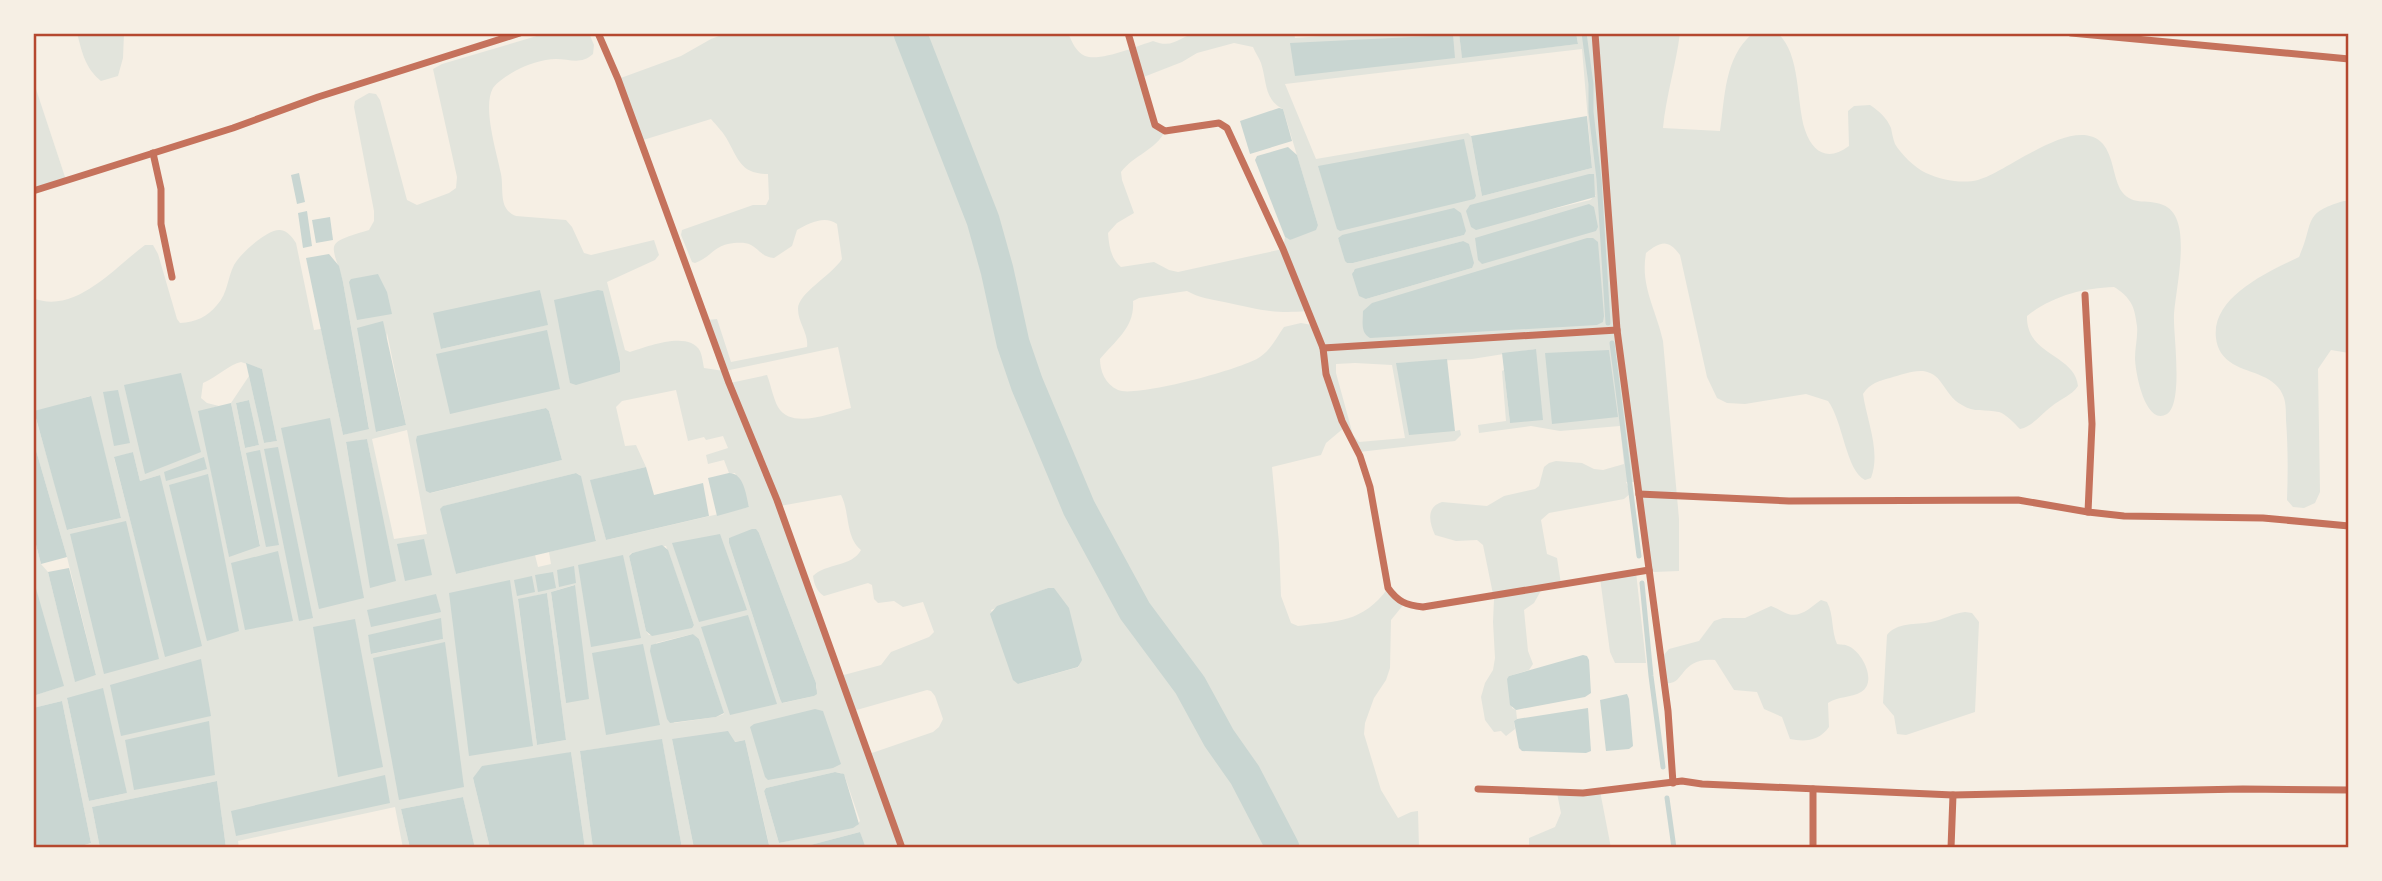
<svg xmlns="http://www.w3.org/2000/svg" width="2382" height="881" font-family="Quicksand,sans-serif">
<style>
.green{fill:#e2e4dc;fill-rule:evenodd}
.water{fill:#c9d6d2}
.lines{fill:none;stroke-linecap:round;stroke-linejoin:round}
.stream{stroke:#c9d6d2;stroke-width:5}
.river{stroke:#c9d6d2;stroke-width:33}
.minor{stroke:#c5725c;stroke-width:7}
.neatline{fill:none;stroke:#b5482f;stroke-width:2.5}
</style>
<rect width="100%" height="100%" fill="#f6efe4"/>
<g class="green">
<path d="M77,33H124L123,58L118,76L101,81C85,68 82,52 77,33Z"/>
<path d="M547,33H589L594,45L593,54C581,65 570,59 556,59C543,59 526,65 515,71C508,75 498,81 493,88C482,107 497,153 501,174C504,190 498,209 516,216L566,220L572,227L584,253L591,255L654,240L659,255L655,260L607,282L625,350L630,352C646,347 689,330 700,351C702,355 703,363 704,368L724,371L707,320L717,319L731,362L807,347C809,334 798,323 798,309C798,293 831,276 842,259L837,224C825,215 809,223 797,230L792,246L774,258C762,257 760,250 751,245C745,242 739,243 734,243C713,245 712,257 695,263L692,262L681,235L682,230L753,205H766L769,199L768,174C742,174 739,161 728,141C724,133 717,126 711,119L640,141L618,79L681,56L711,39L727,33H1068C1072,42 1076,52 1085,56C1100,62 1137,46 1153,41C1175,50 1179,35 1199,33C1230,30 1263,33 1294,33L1295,38L1365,33H1459L1462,57L1578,44L1576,33H1680C1676,65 1666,96 1663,128L1720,131C1725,98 1724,58 1752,34L1777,33C1801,52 1796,103 1805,130C1813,154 1829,161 1849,146L1848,111L1854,106L1870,105C1879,111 1887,118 1891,128C1892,133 1893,139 1895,144C1901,154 1915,168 1926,173C1941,180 1962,184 1978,180C2008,172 2075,113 2103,144C2113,156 2113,175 2120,189C2131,207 2146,198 2163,205C2196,217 2173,296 2174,320C2174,338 2183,404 2167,414C2145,427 2135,371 2135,358C2135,347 2138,337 2137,326C2136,320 2135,311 2132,305C2128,297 2121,291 2114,287C2083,288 2052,296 2027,316C2026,356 2075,354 2078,386C2071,396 2062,398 2052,406C2041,414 2033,426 2020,429C2014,423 2006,414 1999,412C1985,409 1974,413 1962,405C1951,399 1948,391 1940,381C1927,364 1908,373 1890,378C1879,381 1870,383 1863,394C1867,421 1881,452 1871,478L1865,480C1846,471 1843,421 1828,401L1806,394L1745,404L1727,403L1717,398L1707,377L1680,255C1668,239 1661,241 1646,253C1640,286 1656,309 1663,341L1679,519V571L1654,572L1649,570L1637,482H1626L1631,493L1624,499L1549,513L1541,520L1547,554L1557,558L1561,584L1543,587L1534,603L1524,610L1528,651L1533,664L1529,670L1509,676L1512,708L1516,710L1517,719L1514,721L1515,729L1506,736L1501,731L1494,732L1485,720L1481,697L1485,683L1493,670L1495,658L1493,622L1494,599L1483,545L1477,540L1456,541L1435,535C1429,522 1426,507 1442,502L1487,506L1504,496L1535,489L1539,486L1544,467L1549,463L1556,461L1582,463L1594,469L1603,470L1624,464L1620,426L1560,431L1531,426L1479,433L1478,425L1506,421L1502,371L1504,370L1510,423L1535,349L1472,359L1397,363L1455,431L1460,430L1461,435L1455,441L1359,452L1345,427L1326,443L1321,455L1272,467L1279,543L1281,596L1291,623L1298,626C1337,621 1363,623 1388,588L1404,604L1391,620L1390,668L1386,680L1374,698L1365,723L1364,734L1381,790L1398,818L1411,812L1418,811L1419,848H857L864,846L860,832L799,848H756L769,844L745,740L734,742L672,739L694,848H682L662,740L580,751L593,848H585L571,752L473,778L490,848H475L463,797L401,809L410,848H403L395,807L238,841L239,848H226L217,781L92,807L100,848H75L91,843L62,701L33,708V696L63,686L33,586V533L41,564L48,572L75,681L96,675L67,557L33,440V298C75,315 114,268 145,245H153L158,254L177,319L180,323C196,322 207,317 217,305C228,293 227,279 234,265C240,254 267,229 280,230C288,231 292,237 296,243L314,330L321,329L343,435L369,428L343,282C332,242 322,244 369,230L374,221V211L354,107L355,101L369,93L376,94L380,100L407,200L417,205L449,193L456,188L457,177L433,69L442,64ZM1234,43L1253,47C1255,52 1259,58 1261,63C1267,81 1264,100 1283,109L1318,225L1290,240L1285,237L1283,249L1178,272L1169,270L1154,262L1121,267C1111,259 1109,246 1108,233L1117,223L1134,213L1122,180L1121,172C1134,155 1156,150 1165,131L1155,125L1141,78L1182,62L1197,53ZM1582,49L1592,168L1482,196L1471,136L1468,133L1316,159L1285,84ZM1596,195L1590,200L1473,229ZM1342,235H1464L1353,263H1347L1338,238ZM1463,241L1472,268L1366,299L1353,271ZM540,290L547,325L441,349ZM1187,291C1199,298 1210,299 1224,302C1257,309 1272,314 1307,311L1312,325L1301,323L1284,327C1276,338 1271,350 1260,357C1243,369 1135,398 1118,390C1105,384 1100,371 1100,359C1116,340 1135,327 1133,301L1139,298ZM387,333L406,425L377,432H376ZM838,347L851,408C831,413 791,430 778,407C773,398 771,385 767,375L730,383L725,371ZM241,362L262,369L277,441L264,443L249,376L231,403L260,545L229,556L199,412L219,406L207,403L201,398L203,383C217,377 230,364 241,362ZM1355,363L1392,365L1405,438L1359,442L1353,435L1336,373V364ZM676,390L688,441L704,437L706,440L723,436L728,448L706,455L708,464L724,460L729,473H735L749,507L606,540L591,480L646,467L636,445L625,446L616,407L622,401ZM90,396L121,518L68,530L34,412ZM249,400L259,445L245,448L236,403ZM546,408L549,411L562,460L431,493L427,491L417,437ZM407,430L427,534L394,539L372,439ZM367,439L386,536L371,587L346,443ZM133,452L140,481L160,475L166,657L114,458ZM576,473L580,475L596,540L549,552L551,564L538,567L535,555L456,574L444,506ZM841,495C850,512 845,537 861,550C852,567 826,563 813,576C814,584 817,592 824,596L868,583L872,585L874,599L878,603L894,601L903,607L923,602L934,632L929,637L891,652L881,665L840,676L780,506ZM759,533L816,683L817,688L814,696L783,703L780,699L729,543V538ZM666,546L694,625L649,635L646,631L629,556L631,553ZM574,585L566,703L551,592ZM1048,588L1079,667L1018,684L991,610ZM547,593L566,740L537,745L518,600ZM693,634L699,639L724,714L716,717L674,723L656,643ZM368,635L443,639L372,654ZM927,690L931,691L935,696L943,719L939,727L933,732L869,754L853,711ZM67,698L127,793L89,801ZM835,772L841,773L845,777L860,821L856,826L779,843L764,791L766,788Z"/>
<path d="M33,80L66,180L33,191Z"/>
<path d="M2344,201H2349V353L2331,350L2318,369L2320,492L2315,503L2304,508L2293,507L2287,500C2288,473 2288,447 2286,420C2286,413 2286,404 2284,398C2277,375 2250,374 2233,364C2223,358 2217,349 2216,338C2211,297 2268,272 2299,257C2315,223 2301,213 2344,201Z"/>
<path d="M1636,572L1646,663H1615L1610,652L1600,578Z"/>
<path d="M1821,600L1827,602C1834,615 1831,630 1837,644C1841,645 1845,644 1848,646C1862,651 1878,682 1861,692C1851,698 1838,696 1828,703L1829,727C1819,741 1805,742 1790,739L1782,717L1764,709L1757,692L1734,690L1715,660C1678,657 1686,687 1664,683L1661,658L1669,649L1699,641L1714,621L1723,618H1745L1771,606C1777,608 1782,612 1788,614C1801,618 1811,607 1821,600Z"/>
<path d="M1965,612L1972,613L1979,622L1975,712L1906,735L1897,734L1894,716L1883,703L1887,635C1897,622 1916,625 1931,622C1943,620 1953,613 1965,612Z"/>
<path d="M1600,791L1611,848H1529V838L1555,827L1561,813L1557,793Z"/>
</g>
<g class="water">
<path d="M1459,33H1576L1578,44L1462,58Z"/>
<path d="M1453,35L1455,58L1295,76L1290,43Z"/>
<path d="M1279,108L1283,109L1292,141L1250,154L1240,121Z"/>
<path d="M1587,116L1592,168L1482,196L1471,136Z"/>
<path d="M1464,139L1476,196L1474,199L1340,231L1337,229L1318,166Z"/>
<path d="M1288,147L1297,155L1318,225L1316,230L1290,240L1285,237L1255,160L1257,156Z"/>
<path d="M299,173L305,202L297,204L291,175Z"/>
<path d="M1589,174H1594L1595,197L1476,230L1471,227L1466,211L1470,205Z"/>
<path d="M1589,204L1594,207L1598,227L1596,231L1482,264L1478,260L1475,238Z"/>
<path d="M1454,208L1461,213L1466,231L1464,235L1353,263H1347L1345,261L1338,238L1342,235Z"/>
<path d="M307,211L312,246L303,248L298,213Z"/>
<path d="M330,217L333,240L316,243L312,220Z"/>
<path d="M1587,238H1593L1598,242L1604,316L1603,322L1597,325L1370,338C1360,333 1363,321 1363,311L1372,303Z"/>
<path d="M1463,241L1469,244L1474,263L1472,268L1366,299L1359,296L1352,274L1355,269Z"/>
<path d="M329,254L339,266L343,282L369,429L343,435L306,258Z"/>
<path d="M378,274L387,292L392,314L357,320L349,282L351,279Z"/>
<path d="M540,290L548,325L441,349L433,313Z"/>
<path d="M598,290L603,291L620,362V372L576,385L570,383L554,300Z"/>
<path d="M383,321L406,425L376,432L357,328Z"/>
<path d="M547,330L560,389L450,414L436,354Z"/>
<path d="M1536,349L1543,420L1510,423L1502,353Z"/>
<path d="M1609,350L1618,417L1552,424L1545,353Z"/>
<path d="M1447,359L1455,431L1409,435L1396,363Z"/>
<path d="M246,363L262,369L277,441L264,443Z"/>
<path d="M181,373L201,452L145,474L124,385Z"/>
<path d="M118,390L130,443L114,446L103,392Z"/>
<path d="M91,396L121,518L67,530L34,411Z"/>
<path d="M249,400L259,445L245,448L236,403Z"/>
<path d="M231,403L260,546L229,557L198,411Z"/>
<path d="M546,408L549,411L562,460L430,493L426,491L416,440L417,436Z"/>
<path d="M330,418L364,598L319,609L281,428Z"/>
<path d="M367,439L396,581L370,588L346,442Z"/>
<path d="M33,440L67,557L41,564L33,533Z"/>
<path d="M278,447L313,618L299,621L264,449Z"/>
<path d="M260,450L279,545L266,547L246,453Z"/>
<path d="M133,452L140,481L160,475L202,646L165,657L114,457Z"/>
<path d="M204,457L207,469L166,481L164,472Z"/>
<path d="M646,467L654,495L703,483L709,516L606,540L590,480Z"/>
<path d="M576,473L581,476L596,541L456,574L440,509L443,506Z"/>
<path d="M729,473C744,473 746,495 749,507L717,516L708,478Z"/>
<path d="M208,474L239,631L207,641L169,485Z"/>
<path d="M126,521L159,659L104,674L70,534Z"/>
<path d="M752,529H756L759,533L816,683L817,694L814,696L782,703L780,699L729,543V538Z"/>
<path d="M720,534L747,610L699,622L672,543Z"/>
<path d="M424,539L432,575L405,581L397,544Z"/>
<path d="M662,545L668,550L694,625L692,628L652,636L646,631L629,556L632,553Z"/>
<path d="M278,551L293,621L245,630L231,563Z"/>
<path d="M623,555L641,638L591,647L578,565Z"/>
<path d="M574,566L576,583L559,587L557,570Z"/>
<path d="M69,568L96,675L75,682L48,572Z"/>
<path d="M553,572L556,588L538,592L535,575Z"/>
<path d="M532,576L535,592L517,596L514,580Z"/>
<path d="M510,580L533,746L469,756L449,593Z"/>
<path d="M35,585L64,686L33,696V586Z"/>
<path d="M575,585L589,699L566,703L551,592Z"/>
<path d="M1048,588H1054L1069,608L1082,660L1078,667L1018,684L1013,680L990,614L997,606Z"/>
<path d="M547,593L566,740L537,745L518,599Z"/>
<path d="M436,594L441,612L371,627L367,610Z"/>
<path d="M748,615L777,704L730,715L701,627Z"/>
<path d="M441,618L443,639L371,654L368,635Z"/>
<path d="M355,619L383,767L338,777L313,627Z"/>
<path d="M693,634L699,639L724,713L716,717L670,723L667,719L650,651L651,645Z"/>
<path d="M445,642L464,787L399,800L373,658Z"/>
<path d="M643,644L660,725L606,735L592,653Z"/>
<path d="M1583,655L1587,656L1589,660L1591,693L1585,697L1516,710L1510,705L1507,679L1509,676Z"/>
<path d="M201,659L211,716L121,736L110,685Z"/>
<path d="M103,688L127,793L89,801L67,698Z"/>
<path d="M1627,694L1629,699L1633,746L1629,749L1606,751L1600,700Z"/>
<path d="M62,701L91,843L75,848H33V708Z"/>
<path d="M1588,708L1591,751L1586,753L1522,751L1519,748L1514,721L1517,719Z"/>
<path d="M815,709L823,711L824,714L841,764L833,768L768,780L765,777L750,727L754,724Z"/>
<path d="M209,721L215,775L134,790L125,740Z"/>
<path d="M728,731L735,742L745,740L769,845L756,848H694L672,739Z"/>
<path d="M662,739L682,848H593L580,751Z"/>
<path d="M571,752L585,848H490L473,778L482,766Z"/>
<path d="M835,772L844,774L859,824L853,828L779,843L764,791L766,788Z"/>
<path d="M385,775L390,803L236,836L231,811Z"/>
<path d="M217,781L226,848H100L92,807Z"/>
<path d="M463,797L475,848H410L401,809Z"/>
<path d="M860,832L865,846L799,848Z"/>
</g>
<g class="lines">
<g class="stream">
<path d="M1584,33L1591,84V112L1599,179L1608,323"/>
<path d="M1612,343L1639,556"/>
<path d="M1642,583L1651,676L1663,767"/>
<path d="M1667,798L1674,848"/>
</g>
<path class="river" d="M910,33L983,220L997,270L1013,343L1027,384L1079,508L1135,611L1190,685L1219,738L1245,775L1283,848"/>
<g class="minor">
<path d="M598,33L618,79L729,383L777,500L902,848"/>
<path d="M1128,33L1155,125L1165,131L1219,123L1227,128L1283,249L1323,348L1617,330"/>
<path d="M1595,33L1617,330L1668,711L1673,783"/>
<path d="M2071,33L2349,59"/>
<path d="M153,153L161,189V224L172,277"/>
<path d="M33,191L233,128L318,97L520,33"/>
<path d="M2085,295L2092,424L2088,512"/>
<path d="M1323,348L1326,374L1342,421L1360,456L1370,487L1388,588C1398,602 1406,605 1423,607L1649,570"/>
<path d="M1639,494L1789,501L2018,500L2088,512L2124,516L2263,518L2349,526"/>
<path d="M1478,789L1583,793L1682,781L1702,784L1953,795L2243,789L2349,790"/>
<path d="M1813,789V848"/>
<path d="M1951,848L1953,795"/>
</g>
</g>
<rect width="2382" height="881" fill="none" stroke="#f6efe4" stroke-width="70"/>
<rect x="35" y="35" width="2312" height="811" class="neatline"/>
</svg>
